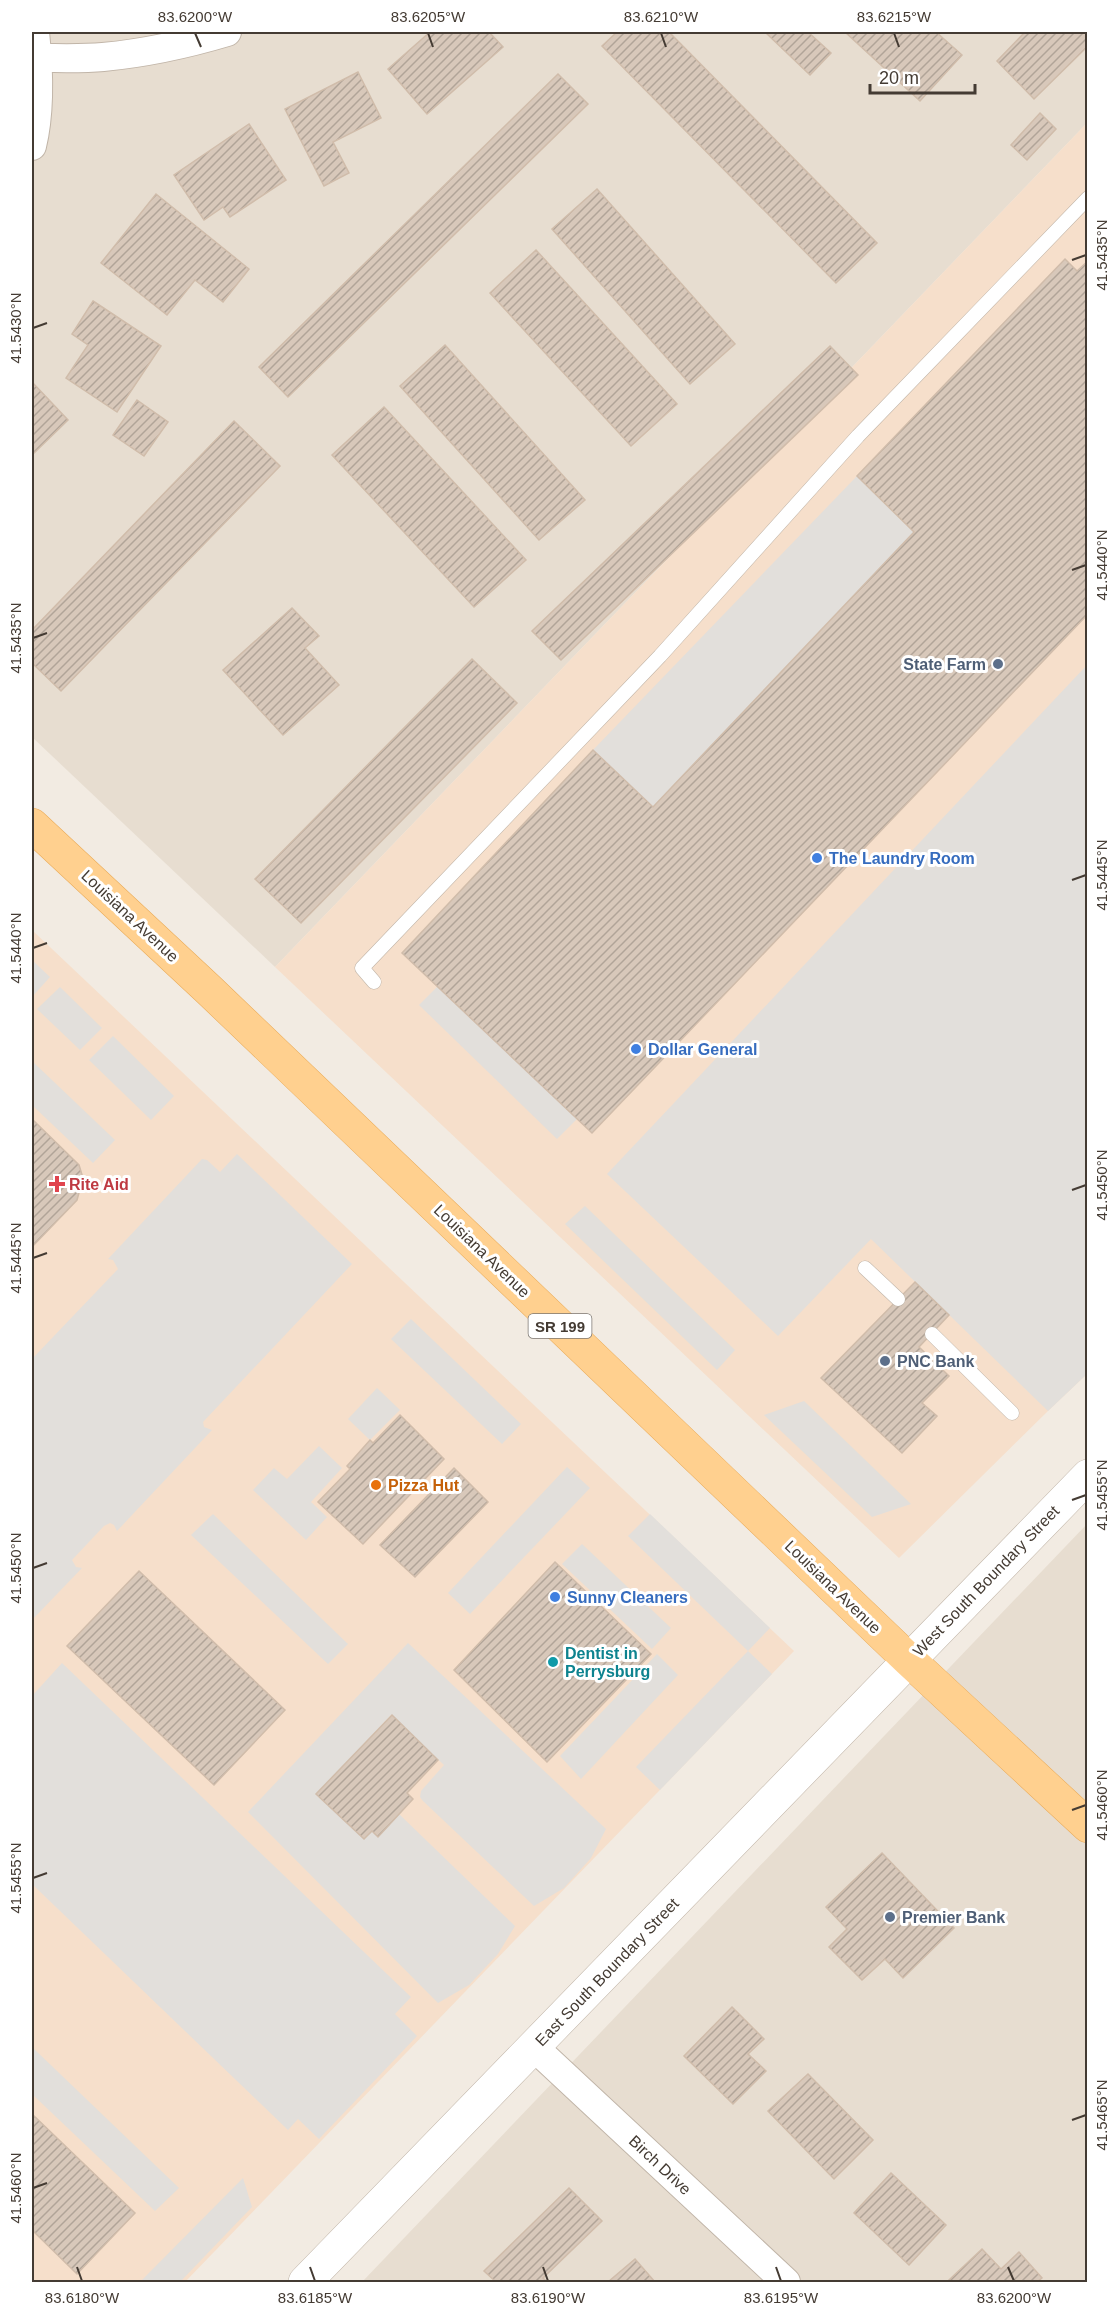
<svg xmlns="http://www.w3.org/2000/svg" width="1119" height="2314" font-family="Helvetica,sans-serif">
<style>
.residential{fill:#e7ddd0}
.commercial{fill:#f6dfcb}
.parking{fill:#e2dfdb}
.building{fill:url(#building-hatch);stroke:#d0bcaa;stroke-width:1.5}
.lines{fill:none;stroke-linecap:round;stroke-linejoin:round}
.service-casing{stroke:#c1b5a8;stroke-width:15}
.minor-casing{stroke:#c1b5a8;stroke-width:30}
.tertiary-casing{stroke:#c1b5a8;stroke-width:34}
.primary-casing{stroke:#eaab59;stroke-width:34}
.service{stroke:#fff;stroke-width:14}
.minor{stroke:#fff;stroke-width:28}
.tertiary{stroke:#fff;stroke-width:33}
.primary{stroke:#ffd08f;stroke-width:33}
.ticks{fill:none;stroke:#443b33;stroke-width:2}
.service-dot{fill:#5c6f8a;stroke:#fff;stroke-width:2}
.shop-dot{fill:#3f7fe0;stroke:#fff;stroke-width:2}
.health-dot{fill:#e0444e;stroke:#fff;stroke-width:2}
.food-dot{fill:#e8710a;stroke:#fff;stroke-width:2}
.culture-dot{fill:#0f9aa8;stroke:#fff;stroke-width:2}
.labels{text-anchor:middle;dominant-baseline:central;stroke-width:6;stroke-linejoin:round;paint-order:stroke}
.shield{fill:#fff;stroke:#7c7670;stroke-width:1.5}
.shield-label{font-size:15px;font-weight:bold;fill:#443b33}
.service-label{font-size:16px;font-weight:bold;fill:#4e5e75;stroke:#fff;text-anchor:start}
.shop-label{font-size:16px;font-weight:bold;fill:#366cbe;stroke:#fff;text-anchor:start}
.street-label{font-size:16px;fill:#443b33;stroke:#fff}
.health-label{font-size:16px;font-weight:bold;fill:#be3a42;stroke:#fff;text-anchor:start}
.food-label{font-size:16px;font-weight:bold;fill:#c56008;stroke:#fff;text-anchor:start}
.culture-label{font-size:16px;font-weight:bold;fill:#0d838f;stroke:#fff;text-anchor:start}
.neatline{fill:none;stroke:#443b33;stroke-width:2}
.ticks-label{font-size:15px;text-anchor:middle;fill:#443b33}
</style>
<defs>
<pattern id="building-hatch" width="6" height="6" patternUnits="userSpaceOnUse" patternTransform="scale(1.5)"><rect width="6" height="6" fill="#d8c8ba"/><path d="M-1 1l2-2M0 6l6-6M5 7l2-2" fill="none" stroke="#b1a498"/></pattern>
</defs>
<rect width="100%" height="100%" fill="#f2ebe2"/>
<g class="residential">
<path d="M32,32H1087V123L275,967L32,737Z"/>
<path d="M1087,1524V2282H362L863,1758Z"/>
</g>
<g class="commercial">
<path d="M1087,123V1374L1048,1411L899,1558L275,967Z"/>
<path d="M32,930L794,1651L185,2282H32Z"/>
</g>
<g class="parking">
<path d="M857,476L914,532L653,807L593,750Z"/>
<path d="M1087,665V1374L1048,1411L871,1239L778,1336L607,1174Z"/>
<path d="M32,960L50,977L32,997Z"/>
<path d="M438,986L577,1119L557,1139L419,1005Z"/>
<path d="M60,987L102,1028L80,1050L37,1009Z"/>
<path d="M113,1036L174,1096L151,1120L89,1060Z"/>
<path d="M32,1061L115,1140L93,1163L32,1105Z"/>
<path d="M237,1154L352,1264L203,1422L204,1427L212,1430L117,1531L114,1525L110,1523L104,1526L72,1560L76,1567L82,1568L32,1620V1359L118,1269L113,1260L108,1259L202,1159L207,1160L220,1172Z"/>
<path d="M585,1206L735,1350L717,1370L565,1224Z"/>
<path d="M411,1319L521,1424L502,1444L391,1339Z"/>
<path d="M377,1388L400,1410L370,1440L348,1419Z"/>
<path d="M804,1401L911,1504L872,1517L764,1415Z"/>
<path d="M319,1446L342,1468L311,1502L327,1517L306,1540L253,1490L274,1468L287,1479Z"/>
<path d="M567,1467L590,1488L470,1614L448,1593Z"/>
<path d="M213,1514L348,1644L328,1664L191,1535Z"/>
<path d="M650,1514L770,1628L748,1651L772,1674L660,1790L636,1767L748,1651L628,1536Z"/>
<path d="M582,1544L671,1628L652,1649L562,1564Z"/>
<path d="M408,1643L606,1829L591,1858L564,1888L534,1906L423,1801L420,1797L421,1791L444,1765L391,1715L317,1794L364,1839L372,1831L378,1836L399,1814L515,1926L498,1954L469,1985L438,2003L248,1812Z"/>
<path d="M657,1654L678,1675L581,1779L560,1756Z"/>
<path d="M62,1663L411,1997L395,2014L417,2036L319,2139L298,2119L288,2130L32,1884V1696Z"/>
<path d="M32,2047L179,2188L155,2211L32,2094Z"/>
<path d="M243,2178L252,2207L180,2282H140Z"/>
</g>
<g class="building">
<path d="M430,32H489L503,47L427,114L388,69Z"/>
<path d="M617,32H669L877,243L836,283L602,46Z"/>
<path d="M765,32H808L831,53L810,75Z"/>
<path d="M845,32H936L962,55L920,101Z"/>
<path d="M1025,32H1088V46L1034,99L997,61Z"/>
<path d="M358,72L381,118L333,142L349,173L324,186L285,109Z"/>
<path d="M558,74L588,104L288,397L259,367Z"/>
<path d="M1040,113L1056,129L1027,160L1011,145Z"/>
<path d="M249,124L286,180L230,217L223,207L204,220L174,175Z"/>
<path d="M597,189L735,344L690,384L552,229Z"/>
<path d="M156,194L249,269L223,302L195,280L167,315L101,263Z"/>
<path d="M536,250L677,404L631,446L490,293Z"/>
<path d="M1065,259L1077,271L1088,261V614L592,1133L402,953L593,750L653,807L914,532L857,476Z"/>
<path d="M93,301L161,346L117,412L66,378L88,345L72,334Z"/>
<path d="M445,345L585,500L539,540L400,386Z"/>
<path d="M830,346L858,375L561,660L532,631Z"/>
<path d="M32,382L68,420L32,455Z"/>
<path d="M137,400L168,422L144,456L113,435Z"/>
<path d="M384,407L526,560L474,607L332,455Z"/>
<path d="M234,421L280,466L61,691L32,663V630Z"/>
<path d="M292,608L319,636L305,648L339,685L283,735L223,670Z"/>
<path d="M472,659L517,703L301,923L255,879Z"/>
<path d="M32,1119L79,1165L83,1178L77,1200L32,1247Z"/>
<path d="M915,1282L949,1315L919,1347L949,1376L922,1403L937,1416L902,1453L821,1378Z"/>
<path d="M400,1415L444,1459L363,1544L318,1502L350,1469L347,1466L370,1440L373,1443Z"/>
<path d="M454,1468L488,1502L415,1577L380,1545Z"/>
<path d="M555,1562L651,1654L547,1762L454,1670Z"/>
<path d="M139,1571L285,1710L214,1785L67,1646Z"/>
<path d="M392,1715L438,1760L407,1793L413,1799L378,1837L372,1831L364,1839L316,1794Z"/>
<path d="M882,1853L954,1928L903,1978L885,1959L862,1980L829,1947L847,1929L826,1907Z"/>
<path d="M732,2007L764,2039L748,2054L766,2071L733,2104L684,2056Z"/>
<path d="M808,2074L873,2140L834,2179L768,2111Z"/>
<path d="M32,2114L135,2213L77,2274L32,2230Z"/>
<path d="M891,2173L946,2225L909,2265L854,2213Z"/>
<path d="M569,2188L602,2221L543,2278L547,2282H496L484,2271Z"/>
<path d="M982,2249L1001,2269L1019,2252L1042,2278L1037,2282H951L949,2280Z"/>
<path d="M635,2259L655,2282H608Z"/>
</g>
<g class="lines">
<g class="service-casing">
<g id="service">
<path d="M374,982L362,968L660,656L858,436L1088,198"/>
<path d="M865,1268L898,1299"/>
<path d="M932,1334L1012,1413"/>
</g>
</g>
<g class="minor-casing">
<g id="minor">
<path d="M38,58C59,58 82,59 103,57C146,53 187,44 227,32"/>
<path d="M32,146C41,109 39,69 35,32"/>
<path d="M535,2048L786,2282"/>
</g>
</g>
<g class="tertiary-casing">
<path id="tertiary" d="M305,2282L1088,1476"/>
</g>
<g class="primary-casing">
<path id="primary" d="M32,825L209,990L909,1660L1088,1826"/>
</g>
<use href="#service" class="service"/>
<use href="#minor" class="minor"/>
<use href="#tertiary" class="tertiary"/>
<use href="#primary" class="primary"/>
</g>
<path class="ticks" d="M195,33L201,47M428,33L433,47M661,33L666,47M894,33L899,47M1072,260L1086,255M33,328L47,323M1072,570L1086,565M33,638L47,633M1072,880L1086,875M33,948L47,943M1072,1190L1086,1185M33,1258L47,1253M1072,1500L1086,1495M33,1568L47,1563M1072,1810L1086,1805M33,1878L47,1873M1072,2120L1086,2115M33,2188L47,2183M77,2267L82,2281M310,2267L315,2281M543,2267L548,2281M776,2267L781,2281M1008,2267L1014,2281"/>
<g class="service-dot">
<circle cx="998" cy="664" r="6"/>
<circle cx="885" cy="1361" r="6"/>
<circle cx="890" cy="1917" r="6"/>
</g>
<g class="shop-dot">
<circle cx="817" cy="858" r="6"/>
<circle cx="636" cy="1049" r="6"/>
<circle cx="555" cy="1597" r="6"/>
</g>
<path class="health-dot" d="M54 1175h6v6h6v6h-6v6h-6v-6h-6v-6h6z"/>
<circle class="food-dot" cx="376" cy="1485" r="6"/>
<circle class="culture-dot" cx="553" cy="1662" r="6"/>
<g class="labels">
<rect class="shield" x="528.5" y="1314" width="63" height="24" rx="4.5"/>
<g class="shield-label">
<text x="560" y="1326">SR 199</text>
</g>
<g class="service-label">
<text x="986" y="664" text-anchor="end">State Farm</text>
<text x="897" y="1361">PNC Bank</text>
<text x="902" y="1917">Premier Bank</text>
</g>
<g class="shop-label">
<text x="829" y="858">The Laundry Room</text>
<text x="648" y="1049">Dollar General</text>
<text x="567" y="1597">Sunny Cleaners</text>
</g>
<g class="street-label">
<text transform="translate(130 916) rotate(43)">Louisiana Avenue</text>
<text transform="translate(482 1251) rotate(44)">Louisiana Avenue</text>
<text transform="translate(986 1581) rotate(-46)">West South Boundary Street</text>
<text transform="translate(833 1587) rotate(44)">Louisiana Avenue</text>
<text transform="translate(607 1972) rotate(-46)">East South Boundary Street</text>
<text transform="translate(660 2165) rotate(43)">Birch Drive</text>
</g>
<g class="health-label">
<text x="69" y="1184">Rite Aid</text>
</g>
<g class="food-label">
<text x="388" y="1485">Pizza Hut</text>
</g>
<g class="culture-label">
<text x="565" y="1653">Dentist in<tspan x="565" dy="18">Perrysburg</tspan></text>
</g>
</g>
<rect width="1119" height="2314" fill="none" stroke="#ffffff" stroke-width="66"/>
<path d="M870 84v9h105v-9" fill="none" stroke="#443b33" stroke-width="3"/>
<text x="879" y="84" font-size="18" fill="#443b33" stroke="#ffffff" stroke-width="4.5" paint-order="stroke">20 m</text>
<rect x="33" y="33" width="1053" height="2248" class="neatline"/>
<g class="ticks-label">
<text x="195" y="22">83.6200°W</text>
<text x="428" y="22">83.6205°W</text>
<text x="661" y="22">83.6210°W</text>
<text x="894" y="22">83.6215°W</text>
<text transform="translate(1102 255) rotate(-90)" y="5">41.5435°N</text>
<text transform="translate(16 328) rotate(-90)" y="5">41.5430°N</text>
<text transform="translate(1102 565) rotate(-90)" y="5">41.5440°N</text>
<text transform="translate(16 638) rotate(-90)" y="5">41.5435°N</text>
<text transform="translate(1102 875) rotate(-90)" y="5">41.5445°N</text>
<text transform="translate(16 948) rotate(-90)" y="5">41.5440°N</text>
<text transform="translate(1102 1185) rotate(-90)" y="5">41.5450°N</text>
<text transform="translate(16 1258) rotate(-90)" y="5">41.5445°N</text>
<text transform="translate(1102 1495) rotate(-90)" y="5">41.5455°N</text>
<text transform="translate(16 1568) rotate(-90)" y="5">41.5450°N</text>
<text transform="translate(1102 1805) rotate(-90)" y="5">41.5460°N</text>
<text transform="translate(16 1878) rotate(-90)" y="5">41.5455°N</text>
<text transform="translate(1102 2115) rotate(-90)" y="5">41.5465°N</text>
<text transform="translate(16 2188) rotate(-90)" y="5">41.5460°N</text>
<text x="82" y="2303">83.6180°W</text>
<text x="315" y="2303">83.6185°W</text>
<text x="548" y="2303">83.6190°W</text>
<text x="781" y="2303">83.6195°W</text>
<text x="1014" y="2303">83.6200°W</text>
</g>
</svg>
